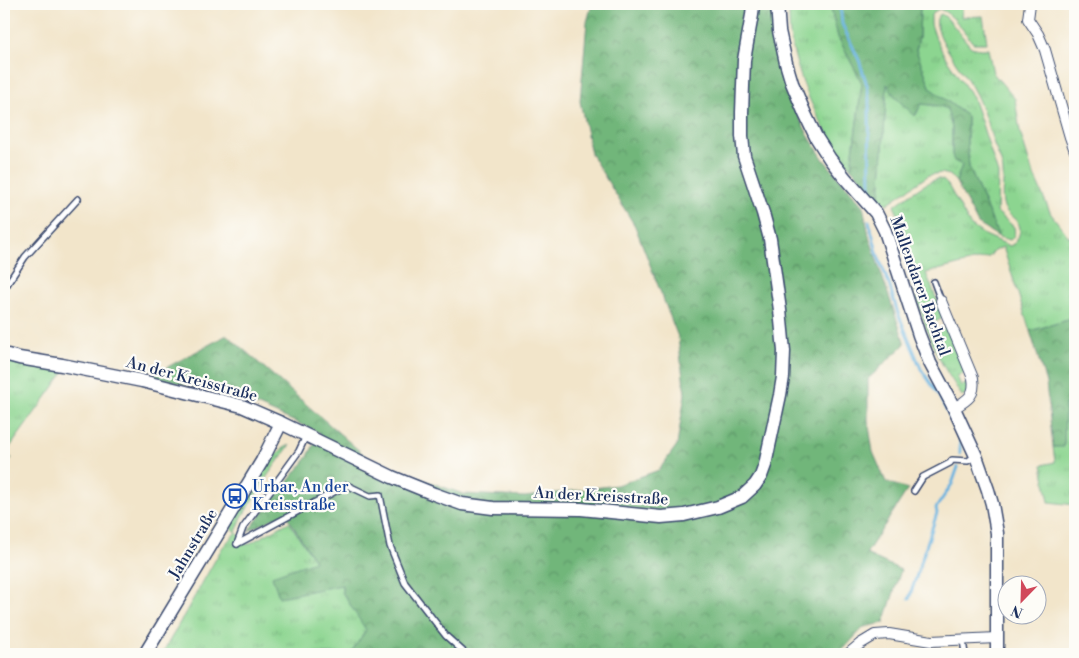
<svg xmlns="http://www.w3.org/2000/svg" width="1079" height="658" font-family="'Libre Bodoni',serif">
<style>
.grass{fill:url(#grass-tufts);stroke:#548277}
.forest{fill:url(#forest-crowns);stroke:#46726c}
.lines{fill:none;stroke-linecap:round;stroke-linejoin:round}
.stream{stroke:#68b3e0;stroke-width:3}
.service-casing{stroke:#3b4a6e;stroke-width:8}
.minor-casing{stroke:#3b4a6e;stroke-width:12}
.tertiary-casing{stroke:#3b4a6e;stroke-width:15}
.service{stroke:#fff;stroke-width:5}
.minor{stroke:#fff;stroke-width:10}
.tertiary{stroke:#fff;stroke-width:12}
.labels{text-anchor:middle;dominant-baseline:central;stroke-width:4.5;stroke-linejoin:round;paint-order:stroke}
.street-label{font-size:16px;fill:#1b2f5e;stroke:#fdfcf7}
.transit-label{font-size:16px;fill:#164399;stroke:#fdfcf7;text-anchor:start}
</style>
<defs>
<pattern id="grass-tufts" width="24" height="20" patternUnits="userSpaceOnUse" patternTransform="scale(1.25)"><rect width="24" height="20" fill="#8cd590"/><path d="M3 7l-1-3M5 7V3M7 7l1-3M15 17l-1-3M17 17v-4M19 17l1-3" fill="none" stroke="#78b77f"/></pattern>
<pattern id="forest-crowns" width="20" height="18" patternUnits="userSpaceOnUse" patternTransform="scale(1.25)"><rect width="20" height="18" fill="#71b67a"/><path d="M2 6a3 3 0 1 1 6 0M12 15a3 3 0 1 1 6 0" fill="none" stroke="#5c9467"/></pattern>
</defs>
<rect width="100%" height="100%" fill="#fdfcf7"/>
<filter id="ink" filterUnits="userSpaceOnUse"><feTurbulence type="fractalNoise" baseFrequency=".02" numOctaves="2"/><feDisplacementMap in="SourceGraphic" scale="10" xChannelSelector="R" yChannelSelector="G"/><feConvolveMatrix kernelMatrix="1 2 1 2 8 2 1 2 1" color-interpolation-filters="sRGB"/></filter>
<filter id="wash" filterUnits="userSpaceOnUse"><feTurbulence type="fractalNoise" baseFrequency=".0096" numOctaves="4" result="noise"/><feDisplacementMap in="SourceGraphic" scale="20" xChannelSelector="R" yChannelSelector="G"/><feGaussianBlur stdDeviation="1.12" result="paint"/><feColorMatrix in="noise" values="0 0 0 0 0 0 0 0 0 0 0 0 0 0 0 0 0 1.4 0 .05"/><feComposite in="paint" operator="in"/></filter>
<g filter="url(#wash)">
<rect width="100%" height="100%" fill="#f2e5ca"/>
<g class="grass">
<path d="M789,4H830L838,37L862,83L851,168C846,161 839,154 835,146C813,113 797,74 790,35C789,25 789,14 789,4Z"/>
<path d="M920,4H963L961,17L983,16L987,43H973C963,31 954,14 939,9L934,12L931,15V24L936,39L944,55L973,98L980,118L998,174L997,212L1014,227C1015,233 1015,237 1010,240L999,237L969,167L967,142V116L931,89L916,50L919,37Z"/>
<path d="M941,14L947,18L971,47L980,49H988L993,73L1015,99L1020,132L1032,171L1051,214L1069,237L1075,235V318L1030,331L1003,247L994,251L989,257L926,273L943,315L941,319L929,325L932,333L943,328L948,329L966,370L964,373L957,376L961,386L969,383V391L965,395L962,396C954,383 945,370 938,356C917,313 908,259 897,212L894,206C903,200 928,180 938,179C943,179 945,182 948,185L970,225L983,234L1010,246L1016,242C1029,217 1006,221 1003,203C1001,193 1004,183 1003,173C1003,164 998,155 995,147C987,123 981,100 967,79C961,69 924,22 941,14Z"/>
<path d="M887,84L916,115L921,104L940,106L947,109L952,128V155L962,165L956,182L950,175L941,173L929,175L887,204L880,199Z"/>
<path d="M4,360L65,371L5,454L12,458L4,470Z"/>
<path d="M1065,403H1075V505L1049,502L1042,465L1055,462L1053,447L1064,446Z"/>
<path d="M290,445L268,475L242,517L236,532L247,545L289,522L315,561L342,585V592L367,630L350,654H162L222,548L236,532L227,523C240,503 268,453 290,445Z"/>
</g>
<g class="forest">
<path d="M592,4H773L783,68L797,113L808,135L824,160L863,206L869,236L879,267L905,344L868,379V420L873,452L886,482L908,489L866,554L901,570L884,623L864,627L839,654H350L366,630L342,592V585L279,597L272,576L315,561L285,513L248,531L307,458L320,433L261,407L225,393L149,377L227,335L371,461L463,494L525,497L617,485L659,470L677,445L685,394L678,337L635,226L591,154L580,101L587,22Z"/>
<path d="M830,4H920L919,37L916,50L931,89L967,116V142L969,167L999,237L978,224L956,182L962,165L954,161L952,155V128L947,109L940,106L921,104L915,116L896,98L887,84L880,199L851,168L862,83L838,37Z"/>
<path d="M1075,318V403L1065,404L1064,447H1053L1046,383L1030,331Z"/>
</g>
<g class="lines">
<g class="stream">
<path d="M840,4L842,24L859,60L867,85L869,99L870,190"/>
<path d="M869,221L878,256L889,284L898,313L921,369L938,394L952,421L960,438V454"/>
<path d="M909,599L937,513L936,508L952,484L958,467"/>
</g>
</g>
</g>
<g filter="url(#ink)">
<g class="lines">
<g class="service-casing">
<g id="service">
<path d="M934,282L941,301"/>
<path d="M4,289L25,257L78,199"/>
<path d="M914,491L923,477L950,463L952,460L968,461L975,456"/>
<path d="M237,544L347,485L370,496L380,495L390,546L405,583L446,636L466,654"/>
<path d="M237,544L243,528L299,451L306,436"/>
<path d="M963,640L965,654"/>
</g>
</g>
<g class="minor-casing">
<g id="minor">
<path d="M1030,4L1028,19L1038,34L1045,50L1070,137L1075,151"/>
<path d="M941,301L973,378C976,395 968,400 954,408"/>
<path d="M848,654L860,644L875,635L889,634L931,641L997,638"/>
</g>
</g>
<g class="tertiary-casing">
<g id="tertiary">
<path d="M777,4L779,31L786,63L792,83L805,114L816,137L830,159L845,178L876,213L885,231L919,335L930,363L952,404L976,456L988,490L992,504L997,533V654"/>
<path d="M4,354L19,358L62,365L142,381L242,406L281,423L392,477L434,494L462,504L493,508L581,509L661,517L684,515L718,507L742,497L755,485L761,476L765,465L780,395L783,377L784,351L780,310L770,239L763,213L744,156L742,136V112L744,60L752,15L753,4"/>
<path d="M145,654L262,461L281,423"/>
</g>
</g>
<use href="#service" class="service"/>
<use href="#minor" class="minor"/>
<use href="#tertiary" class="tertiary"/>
</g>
</g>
<defs>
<g id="bus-ring" transform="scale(1.25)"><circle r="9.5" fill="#fdfcf7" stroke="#1a4fb4" stroke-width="1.5"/><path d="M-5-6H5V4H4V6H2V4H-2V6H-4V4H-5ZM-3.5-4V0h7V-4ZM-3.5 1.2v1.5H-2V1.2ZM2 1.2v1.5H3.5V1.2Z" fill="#1a4fb4"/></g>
</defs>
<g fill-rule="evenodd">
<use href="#bus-ring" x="235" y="496"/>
</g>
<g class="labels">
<g class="street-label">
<text transform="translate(920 286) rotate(70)">Mallendarer Bachtal</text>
<text transform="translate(192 379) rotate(15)">An der Kreisstraße</text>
<text transform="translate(601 496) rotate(3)">An der Kreisstraße</text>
<text transform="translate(193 544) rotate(-59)">Jahnstraße</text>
</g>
<g class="transit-label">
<text x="252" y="487">Urbar, An der<tspan x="252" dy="18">Kreisstraße</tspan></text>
</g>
</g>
<rect width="1079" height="658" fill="none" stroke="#fdfcf7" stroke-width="20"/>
<g transform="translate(1022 600) rotate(203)"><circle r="24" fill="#fdfcf7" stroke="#a3aaba"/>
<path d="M0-4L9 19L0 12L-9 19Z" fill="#d1495b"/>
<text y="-8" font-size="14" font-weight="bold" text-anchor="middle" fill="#1b2f5e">N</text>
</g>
</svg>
